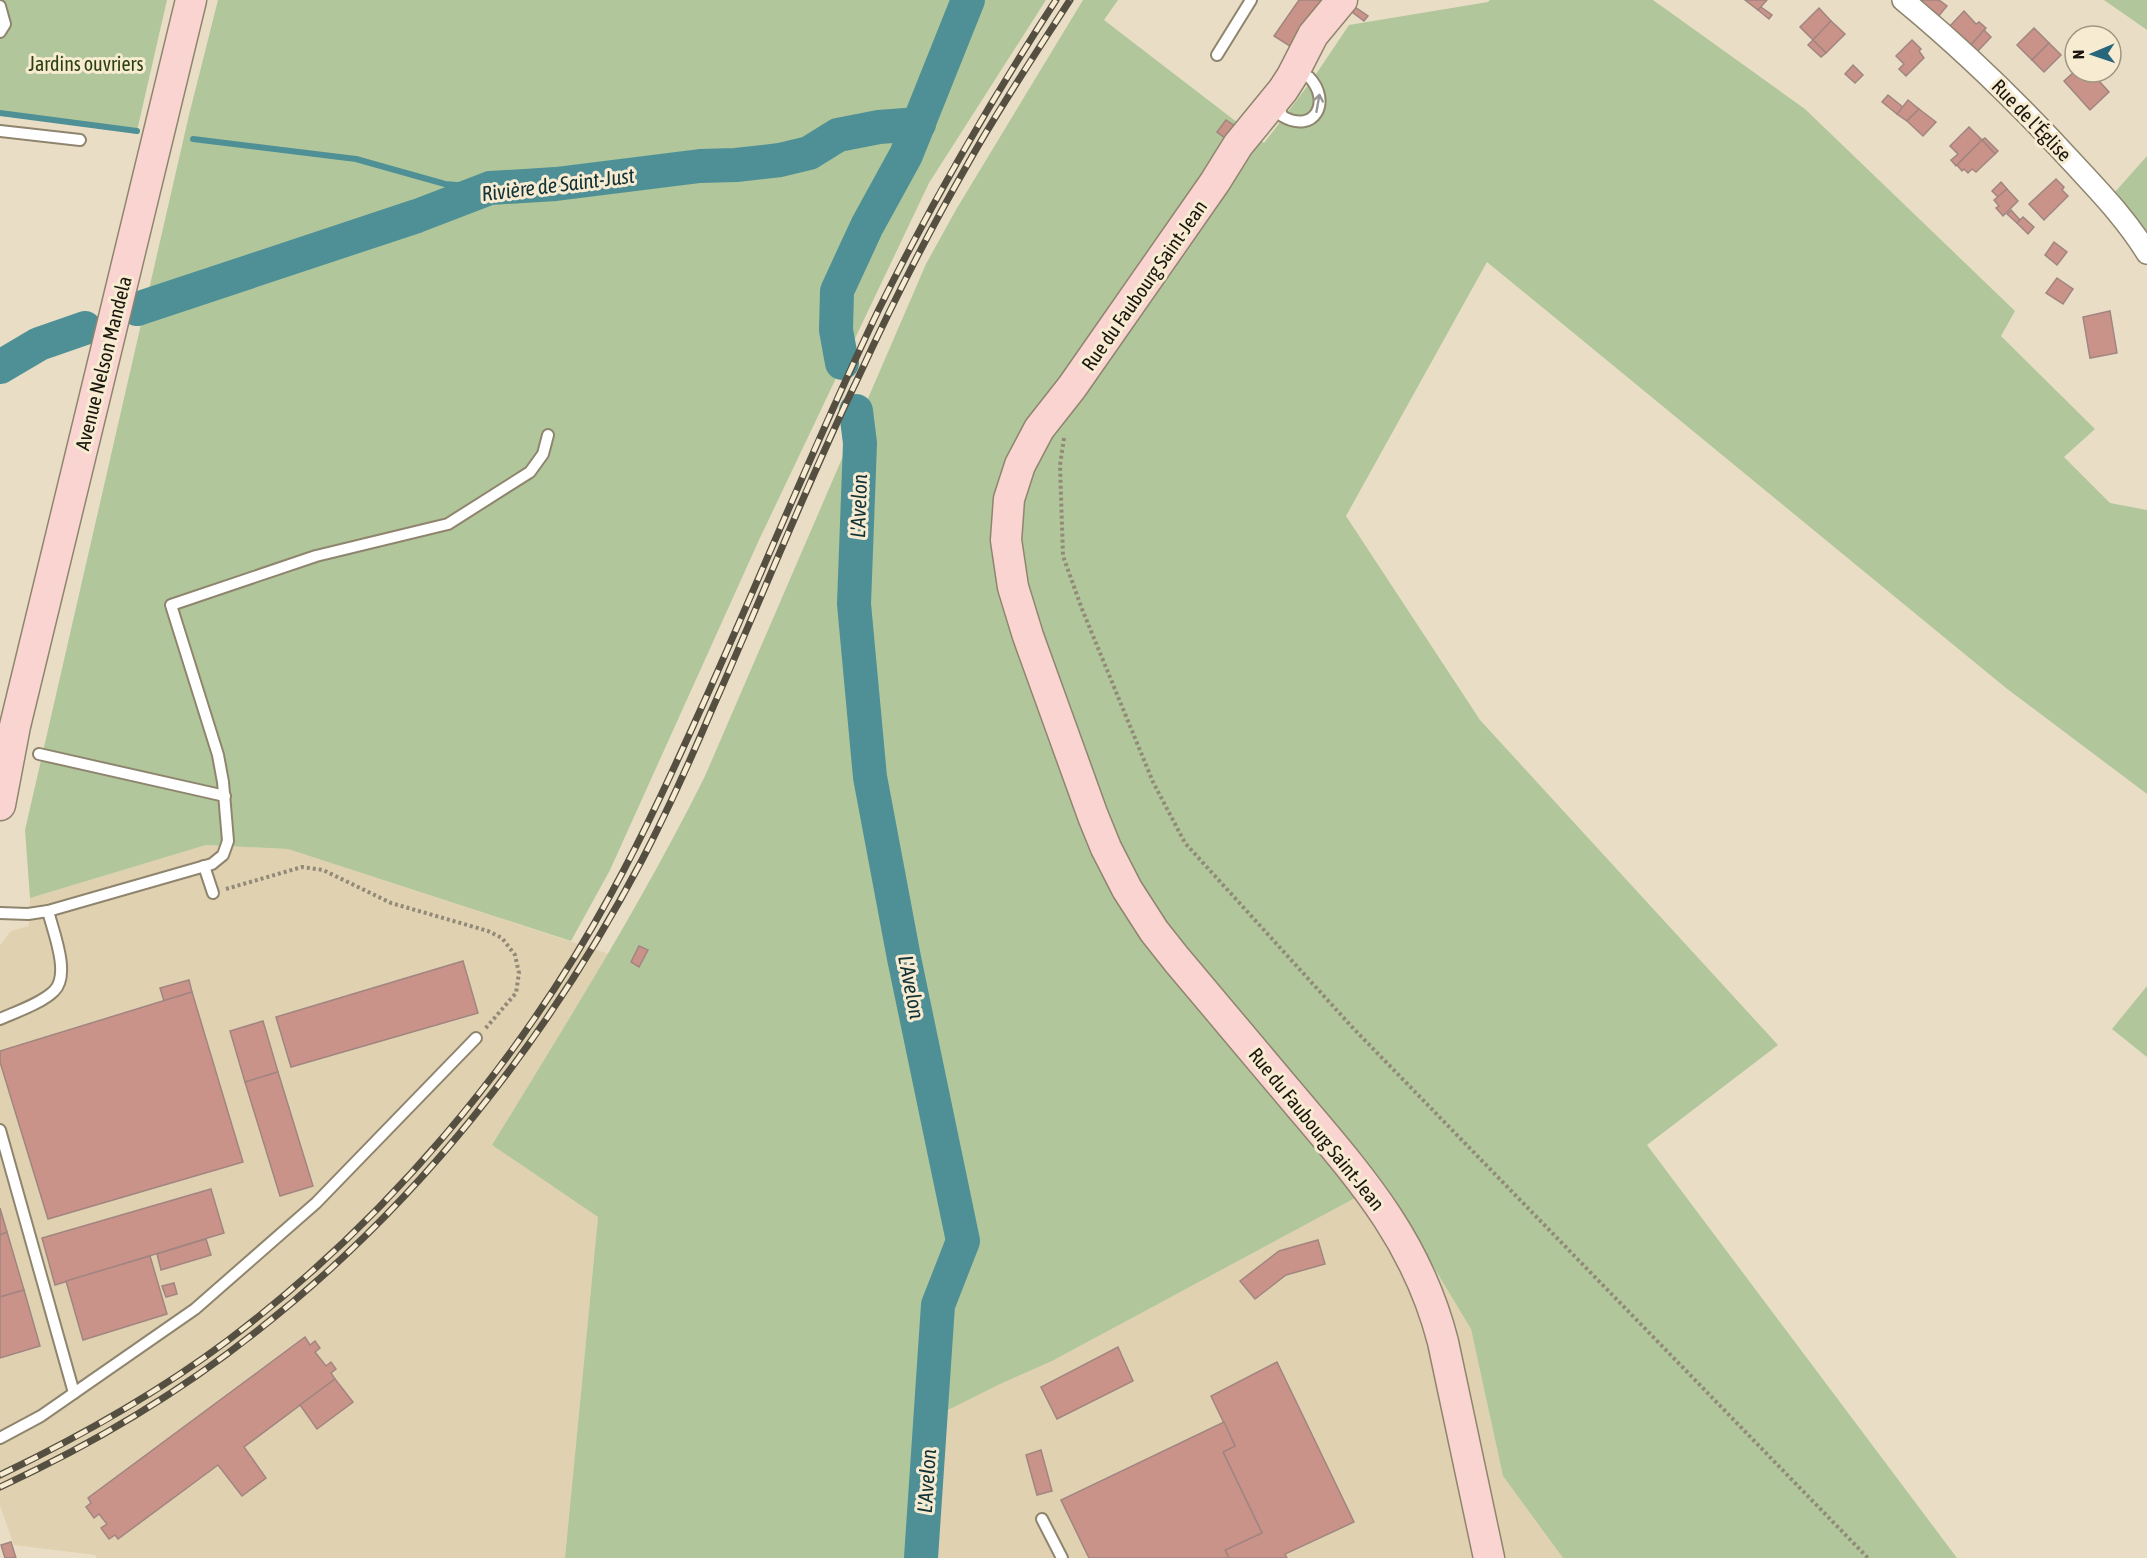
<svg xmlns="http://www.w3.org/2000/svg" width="2147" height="1558" font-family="'Asap Condensed',sans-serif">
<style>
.built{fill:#e0d1b1}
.green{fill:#b1c69b}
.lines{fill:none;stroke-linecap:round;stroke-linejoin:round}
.stream{stroke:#4e9096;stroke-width:6}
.river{stroke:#4e9096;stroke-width:34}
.building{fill:#ca9389;stroke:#a18580;stroke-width:1.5}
.lane-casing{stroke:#8f856e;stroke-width:14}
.street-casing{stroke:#8f856e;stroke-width:24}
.secondary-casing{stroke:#8f856e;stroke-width:33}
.path{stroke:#928a78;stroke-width:4;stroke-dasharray:3 3;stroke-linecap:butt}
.lane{stroke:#fff;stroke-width:10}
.street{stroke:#fff;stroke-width:21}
.secondary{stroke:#f9d4d1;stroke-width:30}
.rail-casing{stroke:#554f42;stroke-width:7}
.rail{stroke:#f7ebd2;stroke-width:4.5;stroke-dasharray:14;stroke-linecap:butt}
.oneway{stroke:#989692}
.labels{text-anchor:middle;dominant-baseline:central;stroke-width:6;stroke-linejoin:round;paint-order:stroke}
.park-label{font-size:20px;fill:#2b400e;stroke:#f7ebd2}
.street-label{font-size:20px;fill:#1a160d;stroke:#f7ebd2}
.water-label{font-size:21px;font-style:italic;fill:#113236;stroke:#f7ebd2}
</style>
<rect width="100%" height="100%" fill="#e9dec5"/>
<g class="built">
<path d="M206,845L288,849L609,954L492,1145L598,1217L565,1558H97L95,1555L14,1545L0,1506V945L11,931L29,926L30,898Z"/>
<path d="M1383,1183L1471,1329L1503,1476L1563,1558H915L930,1419L998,1385L1052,1361Z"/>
</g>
<g class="green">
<path d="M0,0H167L137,131L0,116Z"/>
<path d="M218,0H1046L929,183L759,540L610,870L571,941L288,849L206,845L30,898L25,830L189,115Z"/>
<path d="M1083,0H1118L1104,20L1264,143L1312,80L1349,25L1488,2L1490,0H1653L1805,109L2015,311L2001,336L2095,429L2064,457L2110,503L2147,510V794L2006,688L1487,262L1346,516L1480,720L1778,1045L1647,1145L1957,1558H1563L1503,1476L1471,1329L1383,1183L1052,1361L998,1385L930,1419L915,1558H565L598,1217L492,1145C566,1024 642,903 705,776L926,264L957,208Z"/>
<path d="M2104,0H2147V30Z"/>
<path d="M2147,156V231L2115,192Z"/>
<path d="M2147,986V1057L2112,1029Z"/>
</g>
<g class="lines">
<g class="stream">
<path d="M0,113L137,131"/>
<path d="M193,139L356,159L445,184L490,188"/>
</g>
<g class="river">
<path d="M137,309L417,216L490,188L556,184L700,166L736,165L780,160L809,153L838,135L879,127L919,124"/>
<path d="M842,363L836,330L837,291L867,226L906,155L968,0"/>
<path d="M0,367L39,344L85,328"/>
<path d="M856,411L860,443L854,604L870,777L904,958L963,1241L938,1305L921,1558"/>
</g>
</g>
<g class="building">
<path d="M1299,0H1326L1293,48L1274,36Z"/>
<path d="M1745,0H1767L1758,10Z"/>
<path d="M1916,0H1939L1947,6L1938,17Z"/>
<path d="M1355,7L1368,16L1364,21L1352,12Z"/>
<path d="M1761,7L1772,15L1769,19L1758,10Z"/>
<path d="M1819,8L1831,21L1813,40L1800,27Z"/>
<path d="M1964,11L1976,24L1979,22L1986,28L1971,45L1950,26Z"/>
<path d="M1831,21L1845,34L1826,53L1813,40Z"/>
<path d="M2034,28L2049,43L2032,60L2017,45Z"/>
<path d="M1984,30L1991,37L1978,51L1971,45Z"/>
<path d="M1813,40L1826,53L1821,57L1808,45Z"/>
<path d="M1912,40L1921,49L1919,51L1924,58L1906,76L1899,69L1904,64L1896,56Z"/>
<path d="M2049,43L2061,55L2044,72L2032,60Z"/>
<path d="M1853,65L1863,75L1855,83L1845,74Z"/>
<path d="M2075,71L2091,72L2109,92L2090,110L2064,81Z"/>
<path d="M1888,95L1903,107L1897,114L1882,102Z"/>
<path d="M1908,100L1919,109L1907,121L1897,114Z"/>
<path d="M1919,109L1936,122L1923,136L1907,121Z"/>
<path d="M1226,120L1238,128L1229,141L1217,132Z"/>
<path d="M1969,127L1982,140L1956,166L1951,160L1958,154L1950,146Z"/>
<path d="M1985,138L1998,151L1995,154L1982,140Z"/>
<path d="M1982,140L1995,154L1976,172L1972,169L1968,173L1964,169L1962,171L1957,165Z"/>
<path d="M2056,179L2064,187L2062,190L2068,196L2044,220L2029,204Z"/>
<path d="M2001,182L2007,189L1998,197L1992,191Z"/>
<path d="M2007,189L2018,201L2003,216L1996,208L1999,206L1994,200Z"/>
<path d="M2011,210L2020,220L2017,223L2007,214Z"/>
<path d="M2023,217L2034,227L2028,234L2017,223Z"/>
<path d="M2054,242L2067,252L2057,265L2045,255Z"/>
<path d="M2057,278L2073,289L2063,304L2046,293Z"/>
<path d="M2110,311L2117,353L2090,358L2083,317Z"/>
<path d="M639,946L648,950L639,967L631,962Z"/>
<path d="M463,961L478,1013L291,1067L276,1017Z"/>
<path d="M189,980L192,992L164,1001L160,988Z"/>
<path d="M192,992L243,1162L48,1219L0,1062V1051Z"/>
<path d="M263,1021L278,1072L245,1082L230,1031Z"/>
<path d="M278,1072L313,1186L280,1196L245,1082Z"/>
<path d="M211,1189L224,1233L55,1285L42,1238Z"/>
<path d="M0,1208L7,1232L0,1235Z"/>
<path d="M7,1232L24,1290L0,1297V1235Z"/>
<path d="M206,1239L211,1255L161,1270L157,1254Z"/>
<path d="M1318,1240L1325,1264L1286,1275L1255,1299L1240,1281L1279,1251Z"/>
<path d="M150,1256L167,1314L83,1340L66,1281Z"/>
<path d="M174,1283L177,1294L166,1297L162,1286Z"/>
<path d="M24,1290L40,1346L0,1358V1297Z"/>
<path d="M305,1337L310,1345L315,1341L320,1348L315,1352L326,1366L331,1362L336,1369L331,1373L335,1379L244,1447L266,1478L242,1496L218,1465L118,1539L115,1535L109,1539L101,1528L107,1524L99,1514L94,1518L86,1507L91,1503L88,1498Z"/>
<path d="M1118,1347L1133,1381L1057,1419L1041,1387Z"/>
<path d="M1277,1362L1354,1522L1285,1554L1287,1558H1229L1225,1550L1262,1533L1223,1452L1235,1446L1211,1396Z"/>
<path d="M335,1379L353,1402L317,1429L300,1405Z"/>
<path d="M1224,1422L1235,1446L1223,1452L1262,1533L1225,1550L1229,1558H1089L1061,1500Z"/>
<path d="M1041,1450L1052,1491L1037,1495L1026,1455Z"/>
<path d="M11,1542L16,1558H5L1,1545Z"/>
</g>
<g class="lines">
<g class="lane-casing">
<g id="lane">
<path d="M0,6L5,24L0,32"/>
<path d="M1217,55L1251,0"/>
<path d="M1278,102L1282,116C1315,135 1332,101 1309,77"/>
<path d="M0,131L80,140"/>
<path d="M39,754L225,796"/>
<path d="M204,866L213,893"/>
<path d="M0,913L28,914L48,911L212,864L223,855L228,841L223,782L218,755L171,605L316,556L448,524L530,472L543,454L548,435"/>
<path d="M0,1019C16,1012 42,1003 54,991C71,975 53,931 48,911"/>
<path d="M0,1130L74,1393"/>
<path d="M0,1438L41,1416L195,1309L316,1203L476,1038"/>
<path d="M1042,1519L1062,1558"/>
</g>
</g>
<g class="street-casing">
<path id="street" d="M1903,0C1965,51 2021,106 2075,165C2100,192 2127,220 2147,253"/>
</g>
<g class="secondary-casing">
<g id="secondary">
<path d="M1342,0L1313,35L1292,76L1283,90L1238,145L1215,182L1072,387L1039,429L1020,465L1009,499L1006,540L1013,587L1028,636L1093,816L1106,848L1127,889L1154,931L1177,960C1216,1006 1255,1053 1294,1099C1360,1177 1417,1240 1443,1342L1489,1558"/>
<path d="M0,805L15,726L191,0"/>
</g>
</g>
<g class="path">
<path d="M1064,438L1060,465L1063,556L1082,609L1153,782L1185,843L1352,1027L1868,1558"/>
<path d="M226,889L302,867L323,870L391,903L488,931L502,938L515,955L519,973L516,993L485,1029"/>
</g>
<use href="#lane" class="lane"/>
<use href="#street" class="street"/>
<use href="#secondary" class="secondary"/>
<g class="rail-casing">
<g id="rail">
<path d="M0,1475C79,1437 156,1394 227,1341C385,1222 518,1065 612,892C646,830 675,766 704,702C763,571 817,438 879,309C932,202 991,100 1056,0"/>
<path d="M0,1487C91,1445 179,1393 257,1331C418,1205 547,1040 642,860C667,812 689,763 710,714C760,602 805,488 858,378C892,304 929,231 970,160C1001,105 1036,53 1070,0"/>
</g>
</g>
<use href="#rail" class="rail"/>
</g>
<defs><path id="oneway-shaft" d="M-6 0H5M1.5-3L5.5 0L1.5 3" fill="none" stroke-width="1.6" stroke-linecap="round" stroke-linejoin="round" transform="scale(1.5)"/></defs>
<use class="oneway" href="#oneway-shaft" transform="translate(1318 103) rotate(-80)"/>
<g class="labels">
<g class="park-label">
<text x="86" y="63">Jardins ouvriers</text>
</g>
<g class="street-label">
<text transform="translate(2032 120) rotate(46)">Rue de l'Église</text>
<text transform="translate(1144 285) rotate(-55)">Rue du Faubourg Saint-Jean</text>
<text transform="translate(103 363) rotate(-76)">Avenue Nelson Mandela</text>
<text transform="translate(1317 1129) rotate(51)">Rue du Faubourg Saint-Jean</text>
</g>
<g class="water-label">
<text transform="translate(558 184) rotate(-7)">Rivière de Saint-Just</text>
<text transform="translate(858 506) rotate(-88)">L'Avelon</text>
<text transform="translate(912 987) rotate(79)">L'Avelon</text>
<text transform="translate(926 1481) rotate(-86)">L'Avelon</text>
</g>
</g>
<g transform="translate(2093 54) rotate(268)"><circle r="28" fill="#f7ebd2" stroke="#9f9683" stroke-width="1.5"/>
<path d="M0-4.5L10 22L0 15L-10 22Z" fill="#28667c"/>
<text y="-9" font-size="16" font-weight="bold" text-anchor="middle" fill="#1a160d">N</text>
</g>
</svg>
